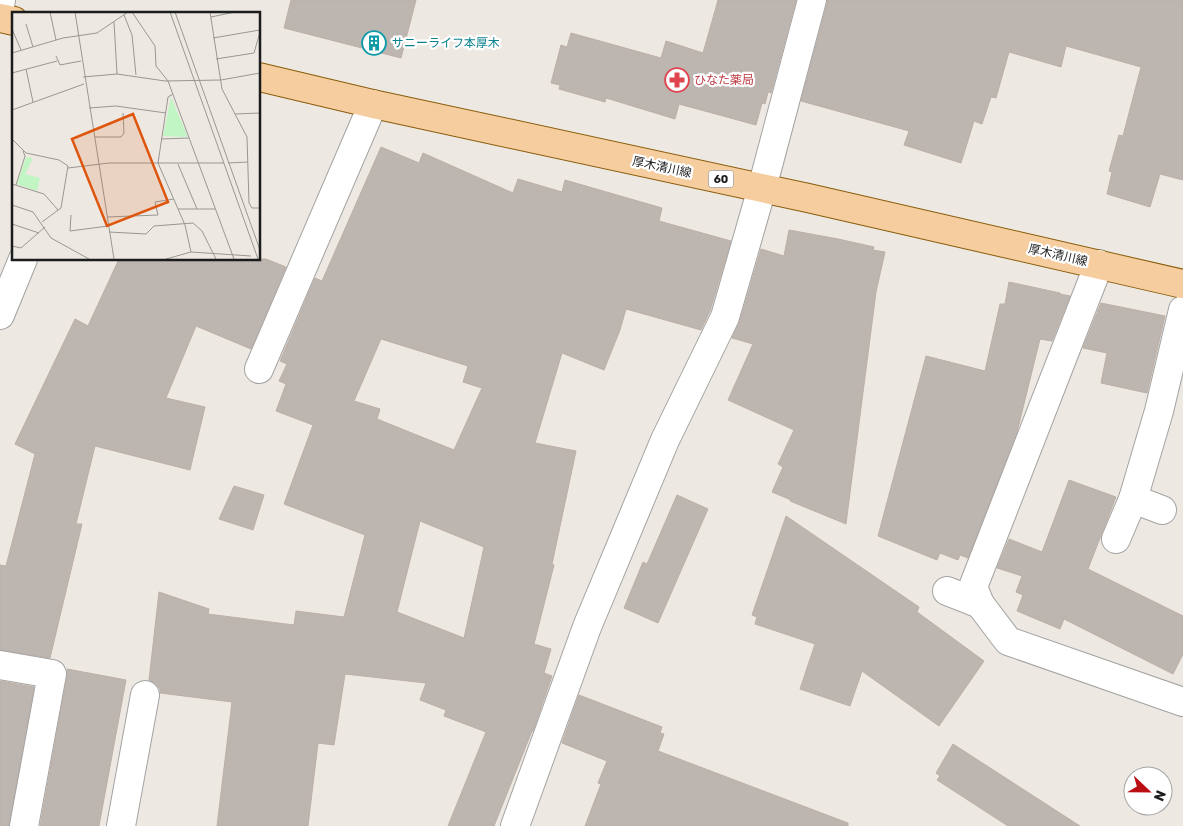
<svg xmlns="http://www.w3.org/2000/svg" width="1183" height="826" font-family="Rubik,'Noto Sans JP',sans-serif">
<style>
.building{fill:#bdb5af;stroke:#bdafa6;fill-rule:evenodd}
.lines{fill:none;stroke-linecap:round;stroke-linejoin:round}
.minor-casing{stroke:#a3a3a3;stroke-width:30}
.major-casing{stroke:#8a5c0a;stroke-width:30}
.minor{stroke:#fff;stroke-width:28}
.major{stroke:#f5cd9f;stroke-width:28}
.labels{text-anchor:middle;dominant-baseline:central;stroke-width:4.5;stroke-linejoin:round;paint-order:stroke}
.shield{fill:#fff;stroke:#606060;stroke-width:1}
.shield-label{font-size:11px;font-weight:bold;fill:#1c1c1c}
.culture-label{font-size:12px;fill:#0d838f;stroke:#fff;text-anchor:start}
.health-label{font-size:12px;fill:#be3a42;stroke:#fff;text-anchor:start}
.street-label{font-size:12px;fill:#1c1c1c;stroke:#fff}
.inset-road{fill:none;stroke:#999793;stroke-width:1}
.view{fill:#de560d;fill-opacity:0.15;stroke:#de560d;stroke-width:2.5}
.inset-edge{fill:none;stroke:#1c1c1c;stroke-width:2.5}
</style>
<rect width="100%" height="100%" fill="#ede9e2"/>
<g class="building">
<path d="M291,0H416L401,58L284,28Z"/>
<path d="M718,0H796L771,93L768,92L765,104L762,103L756,125L679,104L675,119L606,98L605,102L559,89L560,85L551,83L561,45L567,47L571,33L661,58L666,41L703,53Z"/>
<path d="M827,0H1183V180L1160,174L1150,207L1107,194L1112,172L1109,171L1119,135L1123,136L1141,67L1066,46L1061,67L1009,52L996,98L991,97L982,124L974,121L961,163L904,145L909,131L801,101L827,4Z"/>
<path d="M381,147L419,163L423,153L513,193L518,179L562,192L565,180L662,208L659,221L731,241L710,311L701,330L626,309L620,330L604,370L562,353L535,443L576,451L552,564L554,565L534,644L551,649L544,673L552,676L533,731H532L494,826H448L486,732L444,716L446,710L420,700L426,683L345,674L334,745L318,743L308,826H217L232,702L160,693V689L155,683L149,680L159,592L209,609L208,614L294,625L296,611L344,617L365,535L284,504L313,425L276,411L286,384L279,381L287,364L280,361L315,278L322,281ZM381,339L468,366L463,382L482,388L454,450L377,419L380,409L354,401ZM420,521L484,547L464,638L397,612Z"/>
<path d="M789,230L838,239L874,247L873,250L885,252L876,292L846,524L790,501L791,500L772,492L783,467L778,464L794,430L728,400L753,344L732,338L740,321L761,249L784,256Z"/>
<path d="M119,259H266L286,267L251,349L196,326L166,398L205,407L190,470L95,446L76,524H82L50,658L0,650V565L6,566L35,454L15,444L75,319L88,326Z"/>
<path d="M1009,282L1060,293V294L1070,296L1052,341L1040,339L1017,432L968,558L960,555L958,560L940,553L937,560L878,536L926,356L985,371L1000,304H1005Z"/>
<path d="M1101,303L1165,316L1147,393L1101,383L1107,353L1083,348Z"/>
<path d="M1069,480L1116,497L1088,569L1183,616V654L1173,674L1064,619L1060,629L1017,611L1023,595L1016,592L1022,576L997,568L1009,539L1042,552Z"/>
<path d="M234,486L264,495L253,530L219,519Z"/>
<path d="M677,495L708,509L658,623L624,608L643,562L647,564Z"/>
<path d="M786,516L919,607L917,612L984,661L939,726L862,671L850,706L800,689L815,644L755,624L757,617L752,615Z"/>
<path d="M67,669L126,680L99,826H40L67,677Z"/>
<path d="M0,681L34,687L9,826H0Z"/>
<path d="M579,695L662,727L660,733L664,734L658,751L848,823V826H585L601,784L598,783L607,761L562,743Z"/>
<path d="M953,744L1080,826H1008L937,780L940,776L936,773Z"/>
</g>
<g class="lines">
<g class="minor-casing">
<g id="minor">
<path d="M0,6L1,0"/>
<path d="M1099,264L973,587L980,604L1008,641L1183,702"/>
<path d="M0,315L23,259"/>
<path d="M259,369L373,104"/>
<path d="M1133,499L1162,510"/>
<path d="M1116,539L1133,499L1159,411L1183,310"/>
<path d="M947,591L980,604"/>
<path d="M0,665L52,674L24,826"/>
<path d="M121,826L145,695"/>
<path d="M515,826L587,627L665,440L725,317L762,188L812,0"/>
</g>
</g>
<g class="major-casing">
<g id="major">
<path d="M0,18L14,21"/>
<path d="M259,77L373,104L808,198L1183,284"/>
</g>
</g>
<use href="#minor" class="minor"/>
<use href="#major" class="major"/>
</g>
<defs>
<g id="building-ring" transform="scale(1.25)"><circle r="9.5" fill="#fff" stroke="#0f9aa8" stroke-width="1.5"/><path d="M-4-6H4V6H1V3H-1V6H-4ZM-2.5-4.3h1.7v1.8h-1.7ZM.8-4.3h1.7v1.8H.8ZM-2.5-1h1.7V.8h-1.7ZM.8-1h1.7V.8H.8Z" fill="#0f9aa8"/></g>
<g id="pharmacy-ring" transform="scale(1.25)"><circle r="9.5" fill="#fff" stroke="#e0444e" stroke-width="1.5"/><path d="M-2-6h4v4h4v4h-4v4h-4v-4h-4v-4h4Z" fill="#e0444e"/></g>
</defs>
<g fill-rule="evenodd">
<use href="#building-ring" x="374" y="43"/>
<use href="#pharmacy-ring" x="677" y="80"/>
</g>
<g class="labels">
<rect class="shield" x="708.5" y="170.5" width="25" height="17" rx="4"/>
<g class="shield-label">
<text x="721" y="179">60</text>
</g>
<g class="culture-label">
<text x="392" y="43">サニーライフ本厚木</text>
</g>
<g class="health-label">
<text x="694" y="80">ひなた薬局</text>
</g>
<g class="street-label">
<text transform="translate(662 167) rotate(12)">厚木清川線</text>
<text transform="translate(1058 255) rotate(13)">厚木清川線</text>
</g>
</g>
<g transform="translate(12 12)">
<rect width="248" height="248" fill="#ede9e2"/>
<path d="M159,85L175,123L174,125L151,124ZM14,145L21,146L13,162L28,166L25,179L5,172Z" fill="#c1f5c4"/>
<path class="inset-road" d="M38,0L44,28M63,0L102,247M120,0L143,34L144,54L156,69L222,247M158,0L246,247M163,0L248,238M198,0L210,77L235,125L237,191L240,196H248M112,3L120,23L124,63M199,5L223,0M102,10L105,62M14,12L21,35M0,17L9,38M201,26L248,18M0,41L51,26L85,21L116,0M44,44L48,53L69,49M204,47L242,41L248,20M14,57L21,90M0,61L45,49M71,65L105,62L153,69L209,68L248,61M161,82L156,85L146,151L173,213L179,240M77,96L104,94L154,101M0,98L72,72M223,102L248,101M83,125H109L112,121L111,101M149,127L177,126M1,128L14,141L47,148L56,154L49,196L30,210M216,151L236,150M166,152L185,197M56,156L97,151H212M0,172L32,182L46,198M4,173L13,144L11,139M0,193L21,200L39,226L77,247M166,197H203M59,203L58,219L96,214M95,205L146,203L143,190L162,187M0,212L27,221M97,220L134,222L142,214L181,211L190,219L204,247M0,234L9,236L33,215M154,247L179,240L239,244"/>
<path class="view" d="M121,102L156,190L95,214L60,127Z"/>
<rect width="248" height="248" class="inset-edge"/>
</g>
<g transform="translate(1148 791) rotate(112)"><circle r="24" fill="#ffffff" stroke="#a4a4a4"/>
<path d="M0-4L9 19L0 12L-9 19Z" fill="#ba0e13"/>
<text y="-8" font-size="14" font-weight="bold" text-anchor="middle" fill="#1c1c1c">N</text>
</g>
</svg>
